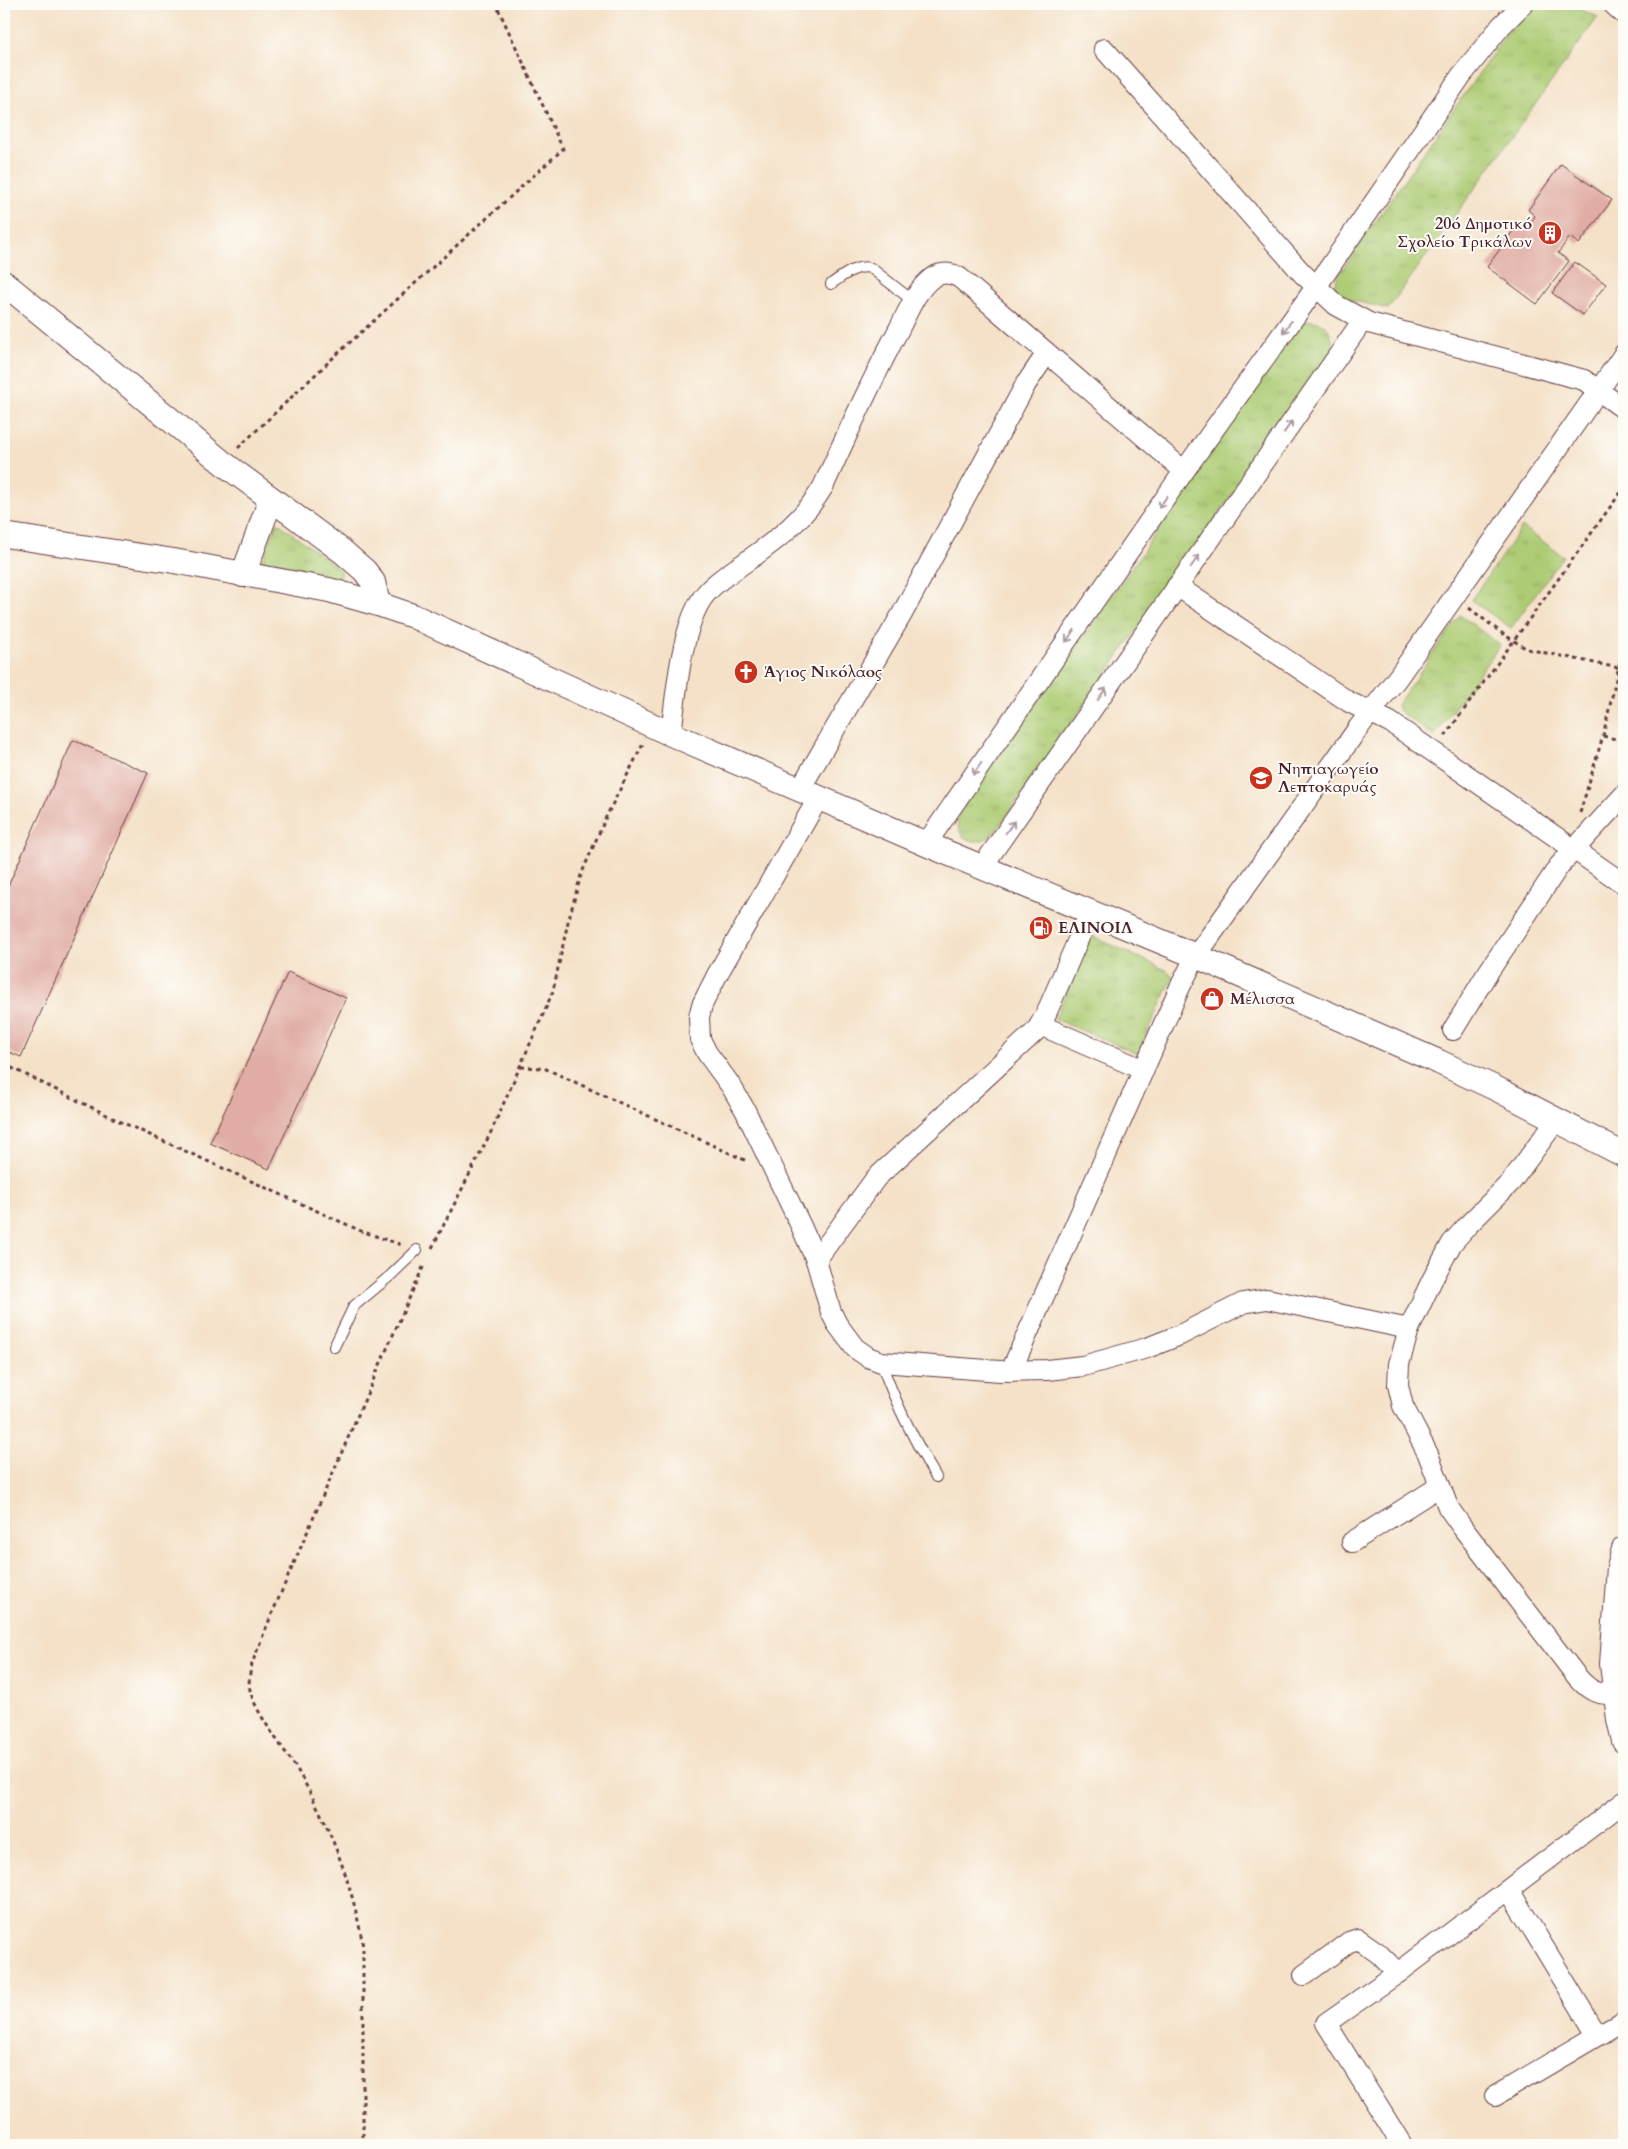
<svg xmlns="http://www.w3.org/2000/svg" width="1628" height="2149" font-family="Cardo,serif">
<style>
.grass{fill:url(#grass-tufts);stroke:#7c7650}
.building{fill:#e0aca3}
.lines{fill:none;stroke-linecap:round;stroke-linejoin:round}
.service-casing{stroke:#643c42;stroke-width:12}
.minor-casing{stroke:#643c42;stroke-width:22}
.tertiary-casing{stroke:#643c42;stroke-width:26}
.path{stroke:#643c42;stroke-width:3;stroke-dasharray:4 4;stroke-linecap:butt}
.service{stroke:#fff;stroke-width:10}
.minor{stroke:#fff;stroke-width:20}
.tertiary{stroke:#fff;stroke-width:24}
.oneway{stroke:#ae9aa0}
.labels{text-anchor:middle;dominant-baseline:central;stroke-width:4;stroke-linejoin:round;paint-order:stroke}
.poi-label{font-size:16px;font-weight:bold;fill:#4a1f2b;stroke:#fdfcf7;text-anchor:start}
</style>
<defs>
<pattern id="grass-tufts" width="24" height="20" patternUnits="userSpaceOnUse" patternTransform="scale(1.25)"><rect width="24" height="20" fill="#adcc74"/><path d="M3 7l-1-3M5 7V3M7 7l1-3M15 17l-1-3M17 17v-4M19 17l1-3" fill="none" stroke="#96af65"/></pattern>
</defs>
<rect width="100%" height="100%" fill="#fdfcf7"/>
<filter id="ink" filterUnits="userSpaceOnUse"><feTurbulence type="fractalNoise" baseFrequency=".02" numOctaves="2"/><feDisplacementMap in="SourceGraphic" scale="10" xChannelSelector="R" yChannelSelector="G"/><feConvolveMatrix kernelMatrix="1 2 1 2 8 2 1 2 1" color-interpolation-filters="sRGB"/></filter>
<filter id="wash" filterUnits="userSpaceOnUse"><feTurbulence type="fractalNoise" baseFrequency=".0096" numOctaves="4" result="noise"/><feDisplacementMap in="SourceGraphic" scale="20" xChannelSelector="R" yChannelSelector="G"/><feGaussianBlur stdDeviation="1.12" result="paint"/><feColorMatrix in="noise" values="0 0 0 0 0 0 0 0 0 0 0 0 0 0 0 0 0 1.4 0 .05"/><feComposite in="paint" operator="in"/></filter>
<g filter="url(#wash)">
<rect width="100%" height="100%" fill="#f4e1c7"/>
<g class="grass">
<path d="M1541,4H1566L1598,17L1388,309L1331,295L1337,277L1512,26Z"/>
<path d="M1308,321C1328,320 1334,335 1332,352L996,831C976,853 948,836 961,809L1141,555L1187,485L1293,334L1302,324Z"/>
<path d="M277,522L334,565L340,571L341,577L333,579L261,564Z"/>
<path d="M1522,527L1563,556L1511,628L1471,600Z"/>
<path d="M1460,615L1500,645L1434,736L1399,711L1397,705Z"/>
<path d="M1092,936L1168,971L1173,977L1138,1054L1055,1019L1089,937Z"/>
</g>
<g id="blocks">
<g class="building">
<path d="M1561,164L1612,200L1579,244L1570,237L1558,253L1569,261L1537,304L1487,267L1518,224L1526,229L1535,216L1528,210Z"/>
<path d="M1575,262L1606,284L1583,315L1552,293Z"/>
<path d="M73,740L148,773L21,1057L4,1050V895Z"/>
<path d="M288,972L346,998L269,1169L210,1143Z"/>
</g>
</g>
</g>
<g filter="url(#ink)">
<use href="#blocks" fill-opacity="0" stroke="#643c42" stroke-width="1"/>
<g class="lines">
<g class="service-casing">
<g id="service">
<path d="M831,284C843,276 856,264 871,268L913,301"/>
<path d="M334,1347L354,1306L390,1276L417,1250"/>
<path d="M881,1362C895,1403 914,1440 936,1477"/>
</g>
</g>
<g class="minor-casing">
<g id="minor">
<path d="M1613,4L1624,14"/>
<path d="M1104,49L1302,273L1336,305L1369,323L1584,380L1624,409"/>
<path d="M1177,586L1349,702L1390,722L1624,884"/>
<path d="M671,734C676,696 681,628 703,597C714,582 732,572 747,561C777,540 804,519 823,487C847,434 871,381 899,329C908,312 916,290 932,278C941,272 951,272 960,278L1184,471"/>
<path d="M800,789L902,614L1026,384L1047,353"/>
<path d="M819,797L717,975L702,1005L699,1017L700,1039L707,1053L731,1086L745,1110L801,1226L816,1260L831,1312L837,1324L855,1348L868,1357L881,1362L1000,1371L1047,1370L1083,1366L1147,1348L1180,1335L1243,1303L1267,1299L1409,1329"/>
<path d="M926,844L1184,471L1316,287L1461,76L1501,26L1523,4"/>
<path d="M982,867L1363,320"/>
<path d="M1040,1025L1144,1070"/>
<path d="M1453,1030L1485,977L1559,866L1624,795"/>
<path d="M1557,1119L1511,1182L1468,1225L1452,1243L1432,1280L1409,1329L1399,1364L1398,1385L1403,1406L1428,1454L1448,1507L1462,1527L1578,1678C1590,1691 1598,1696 1616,1693"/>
<path d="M816,1260L876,1178L1037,1030L1046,1014L1090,912"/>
<path d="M1011,1371L1180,987L1196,956L1359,727L1398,677L1624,354"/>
<path d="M1352,1542L1440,1486"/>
<path d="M1509,1890L1597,2035"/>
<path d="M1304,1975L1349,1942L1358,1939L1378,1953L1398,1973"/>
<path d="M1495,2096L1624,2020"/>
<path d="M1402,2145L1326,2023L1398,1973L1624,1802"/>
</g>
</g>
<g class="tertiary-casing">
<g id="tertiary">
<path d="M4,283L223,463L342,551L365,571L373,582L378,604"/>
<path d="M4,535L174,561L329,590L378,604L413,616L671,734L926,844L1196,956L1439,1062L1497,1089L1624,1155"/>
<path d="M243,575L271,499"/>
<path d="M1624,1549L1619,1567L1612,1664L1619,1719L1624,1741"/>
</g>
</g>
<g class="path">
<path d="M238,448L335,356L563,149L496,4"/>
<path d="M1469,608L1503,634L1527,649L1619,668"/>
<path d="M1445,736L1624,488"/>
<path d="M1603,736L1624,741"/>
<path d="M1580,813L1603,736L1624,644"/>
<path d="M4,1064L117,1120L361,1231L402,1245"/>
<path d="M521,1067L544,1068L747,1161"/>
<path d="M432,1248L490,1134L542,1017L553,991L568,922L581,875L606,817L643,744"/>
<path d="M363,2145V1947C353,1884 330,1826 298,1771C284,1748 256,1715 250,1690C248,1682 250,1672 252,1664C267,1623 286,1582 303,1542C343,1449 383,1357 424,1265"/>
</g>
<use href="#service" class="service"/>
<use href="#minor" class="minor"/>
<use href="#tertiary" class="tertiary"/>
</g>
<defs><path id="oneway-shaft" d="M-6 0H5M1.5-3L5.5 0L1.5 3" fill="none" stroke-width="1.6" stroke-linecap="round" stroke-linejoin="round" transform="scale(1.25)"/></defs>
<g class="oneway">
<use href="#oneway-shaft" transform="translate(1287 327) rotate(126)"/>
<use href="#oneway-shaft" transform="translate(1288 427) rotate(-55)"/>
<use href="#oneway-shaft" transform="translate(1163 502) rotate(125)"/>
<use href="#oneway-shaft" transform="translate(1195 561) rotate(-55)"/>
<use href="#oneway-shaft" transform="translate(1070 636) rotate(125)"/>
<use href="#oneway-shaft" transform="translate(1102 694) rotate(-55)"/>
<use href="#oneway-shaft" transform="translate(977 769) rotate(125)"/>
<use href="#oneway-shaft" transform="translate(1010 827) rotate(-55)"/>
</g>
</g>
<defs>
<g id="building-disc" transform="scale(1.25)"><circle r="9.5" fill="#c8321e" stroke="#fdfcf7"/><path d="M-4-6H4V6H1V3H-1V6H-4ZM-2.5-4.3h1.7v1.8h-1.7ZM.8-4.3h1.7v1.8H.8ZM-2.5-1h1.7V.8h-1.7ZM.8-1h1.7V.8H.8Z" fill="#fff"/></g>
<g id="church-disc" transform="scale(1.25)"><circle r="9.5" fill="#c8321e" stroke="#fdfcf7"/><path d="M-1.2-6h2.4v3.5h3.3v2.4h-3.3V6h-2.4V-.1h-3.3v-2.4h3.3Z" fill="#fff"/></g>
<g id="school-disc" transform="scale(1.25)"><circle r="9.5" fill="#c8321e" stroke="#fdfcf7"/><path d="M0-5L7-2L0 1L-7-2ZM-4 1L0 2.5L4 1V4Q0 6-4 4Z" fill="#fff"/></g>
<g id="fuel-disc" transform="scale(1.25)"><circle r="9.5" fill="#c8321e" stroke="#fdfcf7"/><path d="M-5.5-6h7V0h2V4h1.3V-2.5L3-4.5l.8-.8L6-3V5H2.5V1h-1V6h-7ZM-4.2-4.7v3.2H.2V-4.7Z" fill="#fff"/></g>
<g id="shop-disc" transform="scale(1.25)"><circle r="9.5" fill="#c8321e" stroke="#fdfcf7"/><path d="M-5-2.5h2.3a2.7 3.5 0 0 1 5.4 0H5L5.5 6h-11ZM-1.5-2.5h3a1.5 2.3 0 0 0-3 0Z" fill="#fff"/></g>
</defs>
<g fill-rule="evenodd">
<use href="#building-disc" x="1550" y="233"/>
<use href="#church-disc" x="746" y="672"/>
<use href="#school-disc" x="1261" y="778"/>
<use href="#fuel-disc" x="1041" y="928"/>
<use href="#shop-disc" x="1212" y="999"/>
</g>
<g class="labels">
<g class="poi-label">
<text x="1532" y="224" text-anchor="end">20ό Δημοτικό<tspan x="1532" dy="18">Σχολείο Τρικάλων</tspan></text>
<text x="764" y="672">Άγιος Νικόλαος</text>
<text x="1278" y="769">Νηπιαγωγείο<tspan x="1278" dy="18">Λεπτοκαρυάς</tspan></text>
<text x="1058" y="928">ΕΛΙΝΟΙΛ</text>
<text x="1230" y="999">Μέλισσα</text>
</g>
</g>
<rect width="1628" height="2149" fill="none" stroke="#fdfcf7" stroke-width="20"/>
</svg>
